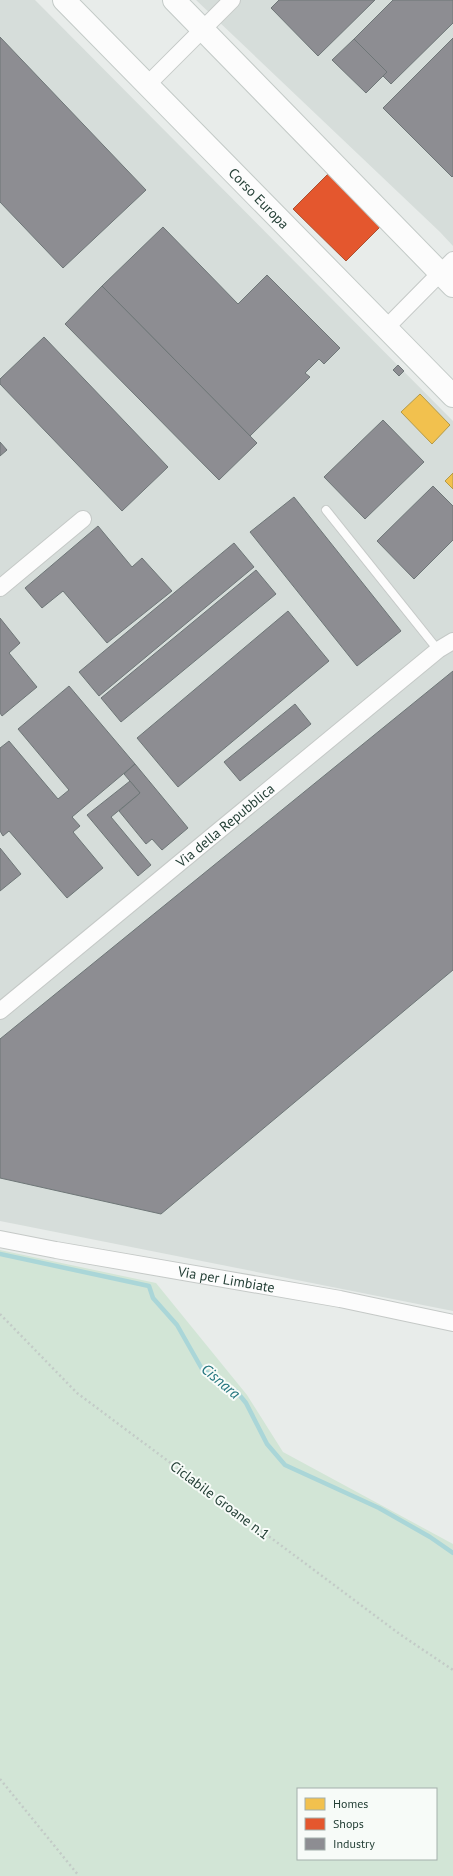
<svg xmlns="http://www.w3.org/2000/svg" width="453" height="1876" font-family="'PT Sans',sans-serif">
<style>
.built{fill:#d6ddda}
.green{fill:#d2e5d6;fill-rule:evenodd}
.homes{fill:#f2c14e;stroke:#b49a47}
.shops{fill:#e4572e;stroke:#ab5031}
.industry{fill:#8d8d92;stroke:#6e7677}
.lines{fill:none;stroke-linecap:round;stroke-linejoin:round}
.stream{stroke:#aad6d8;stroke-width:4.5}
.lane-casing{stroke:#c5c9c7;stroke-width:10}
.street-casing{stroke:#c5c9c7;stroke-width:18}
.secondary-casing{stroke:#c3cac7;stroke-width:24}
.path{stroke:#c3cbc7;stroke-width:2.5;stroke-dasharray:2 3;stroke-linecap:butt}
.lane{stroke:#fcfcfc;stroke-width:8}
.street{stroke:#fcfcfc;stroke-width:16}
.secondary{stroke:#fcfcfc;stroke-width:22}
.labels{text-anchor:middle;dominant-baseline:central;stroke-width:4;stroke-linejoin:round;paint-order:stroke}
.street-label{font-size:14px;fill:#254037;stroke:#f7fbf8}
.water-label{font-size:15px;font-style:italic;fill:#20737c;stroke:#f7fbf8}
</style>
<rect width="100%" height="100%" fill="#e8ecea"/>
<g class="built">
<path d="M0,0H35L453,421V1311L0,1221Z"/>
<path d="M196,0H453V246L440,232Z"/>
</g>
<path class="green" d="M0,1250L156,1283L247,1395L283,1452L453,1544V1876H0ZM298,1789H436V1859H298Z"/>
<g class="homes">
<path d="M420,394L450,425L432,444L401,412Z"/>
<path d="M453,473V489L445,481Z"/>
</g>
<path class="shops" d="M328,174L381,226L346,261L293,209Z"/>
<g class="industry">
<path d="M279,0H375L318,56L271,8Z"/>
<path d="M393,0H453V23L391,84L383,76L387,72L354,39Z"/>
<path d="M0,37L146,190L63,268L0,202Z"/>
<path d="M453,38V176L452,177L383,108Z"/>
<path d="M354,39L387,72L366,93L332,60Z"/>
<path d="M163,227L238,304L267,275L340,348L324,364L319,359L305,373L310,377L250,436L102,286Z"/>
<path d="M102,286L257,443L219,480L65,324Z"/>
<path d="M44,337L168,467L122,511L0,384V379Z"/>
<path d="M398,365L404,371L399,376L393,370Z"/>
<path d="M383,420L424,462L365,519L324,477Z"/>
<path d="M0,442L7,450L0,456Z"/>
<path d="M433,486L453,506V540L414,579L377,541Z"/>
<path d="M294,497L401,631L357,666L250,532Z"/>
<path d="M98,526L132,567L142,558L172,591L107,643L63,591L42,608L25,588Z"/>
<path d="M234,543L254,567L99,696L79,672Z"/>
<path d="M256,570L276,594L121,722L101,698Z"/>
<path d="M288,611L329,661L178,787L137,738Z"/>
<path d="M0,618L20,643L9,653L37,687L2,716L0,713Z"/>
<path d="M453,671V970L161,1214L0,1178V1039Z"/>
<path d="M69,686L135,764L72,817L80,826L73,832L103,868L67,898L9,831L3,836L0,831V748L9,741L58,799L69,790L18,729Z"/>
<path d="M295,704L311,724L240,781L224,762Z"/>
<path d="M135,764L188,828L162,850L152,839L146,844L119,811L140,793L124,774Z"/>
<path d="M130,781L140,793L111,817L151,865L138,876L87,815Z"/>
<path d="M0,848L21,874L0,891Z"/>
</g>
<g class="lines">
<path class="stream" d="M0,1254L149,1286L153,1298L177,1325L202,1369L237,1392L246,1403L267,1444L285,1465L379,1508L430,1537L453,1553"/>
<g class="lane-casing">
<path id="lane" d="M326,510L438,650"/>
</g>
<g class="street-casing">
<g id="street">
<path d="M147,85L232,0"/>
<path d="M385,329L453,260"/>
<path d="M0,588L83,519"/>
<path id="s1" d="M0,1011L438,650L453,641"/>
<path id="s2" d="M0,1239L56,1250L340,1299L453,1323"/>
</g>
</g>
<g class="secondary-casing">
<g id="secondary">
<path id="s3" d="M64,0L453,396"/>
<path d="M174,0L453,286"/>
</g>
</g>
<g class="path">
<path d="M0,1314L77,1393L401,1635L453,1670"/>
<path d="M0,1779L79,1876"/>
</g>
<use href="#lane" class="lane"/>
<use href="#street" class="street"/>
<use href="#secondary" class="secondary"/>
</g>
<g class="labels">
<g class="street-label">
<text stroke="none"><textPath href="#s3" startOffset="278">Corso Europa</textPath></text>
<text stroke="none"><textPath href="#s1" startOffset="292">Via della Repubblica</textPath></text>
<text stroke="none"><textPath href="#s2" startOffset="230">Via per Limbiate</textPath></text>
<text transform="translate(220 1500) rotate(37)">Ciclabile Groane n.1</text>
</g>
<g class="water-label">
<text transform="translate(221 1381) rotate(40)">Cisnara</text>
</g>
</g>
<rect x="297" y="1788" width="140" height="72" fill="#f7fbf8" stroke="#a3b0ab"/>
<rect x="305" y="1798" width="20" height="12" fill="#f2c14e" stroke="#a3b0ab"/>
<text x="333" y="1808" font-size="12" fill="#254037">Homes</text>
<rect x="305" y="1818" width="20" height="12" fill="#e4572e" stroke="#a3b0ab"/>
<text x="333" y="1828" font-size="12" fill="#254037">Shops</text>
<rect x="305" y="1838" width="20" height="12" fill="#8d8d92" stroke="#a3b0ab"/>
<text x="333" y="1848" font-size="12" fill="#254037">Industry</text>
</svg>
